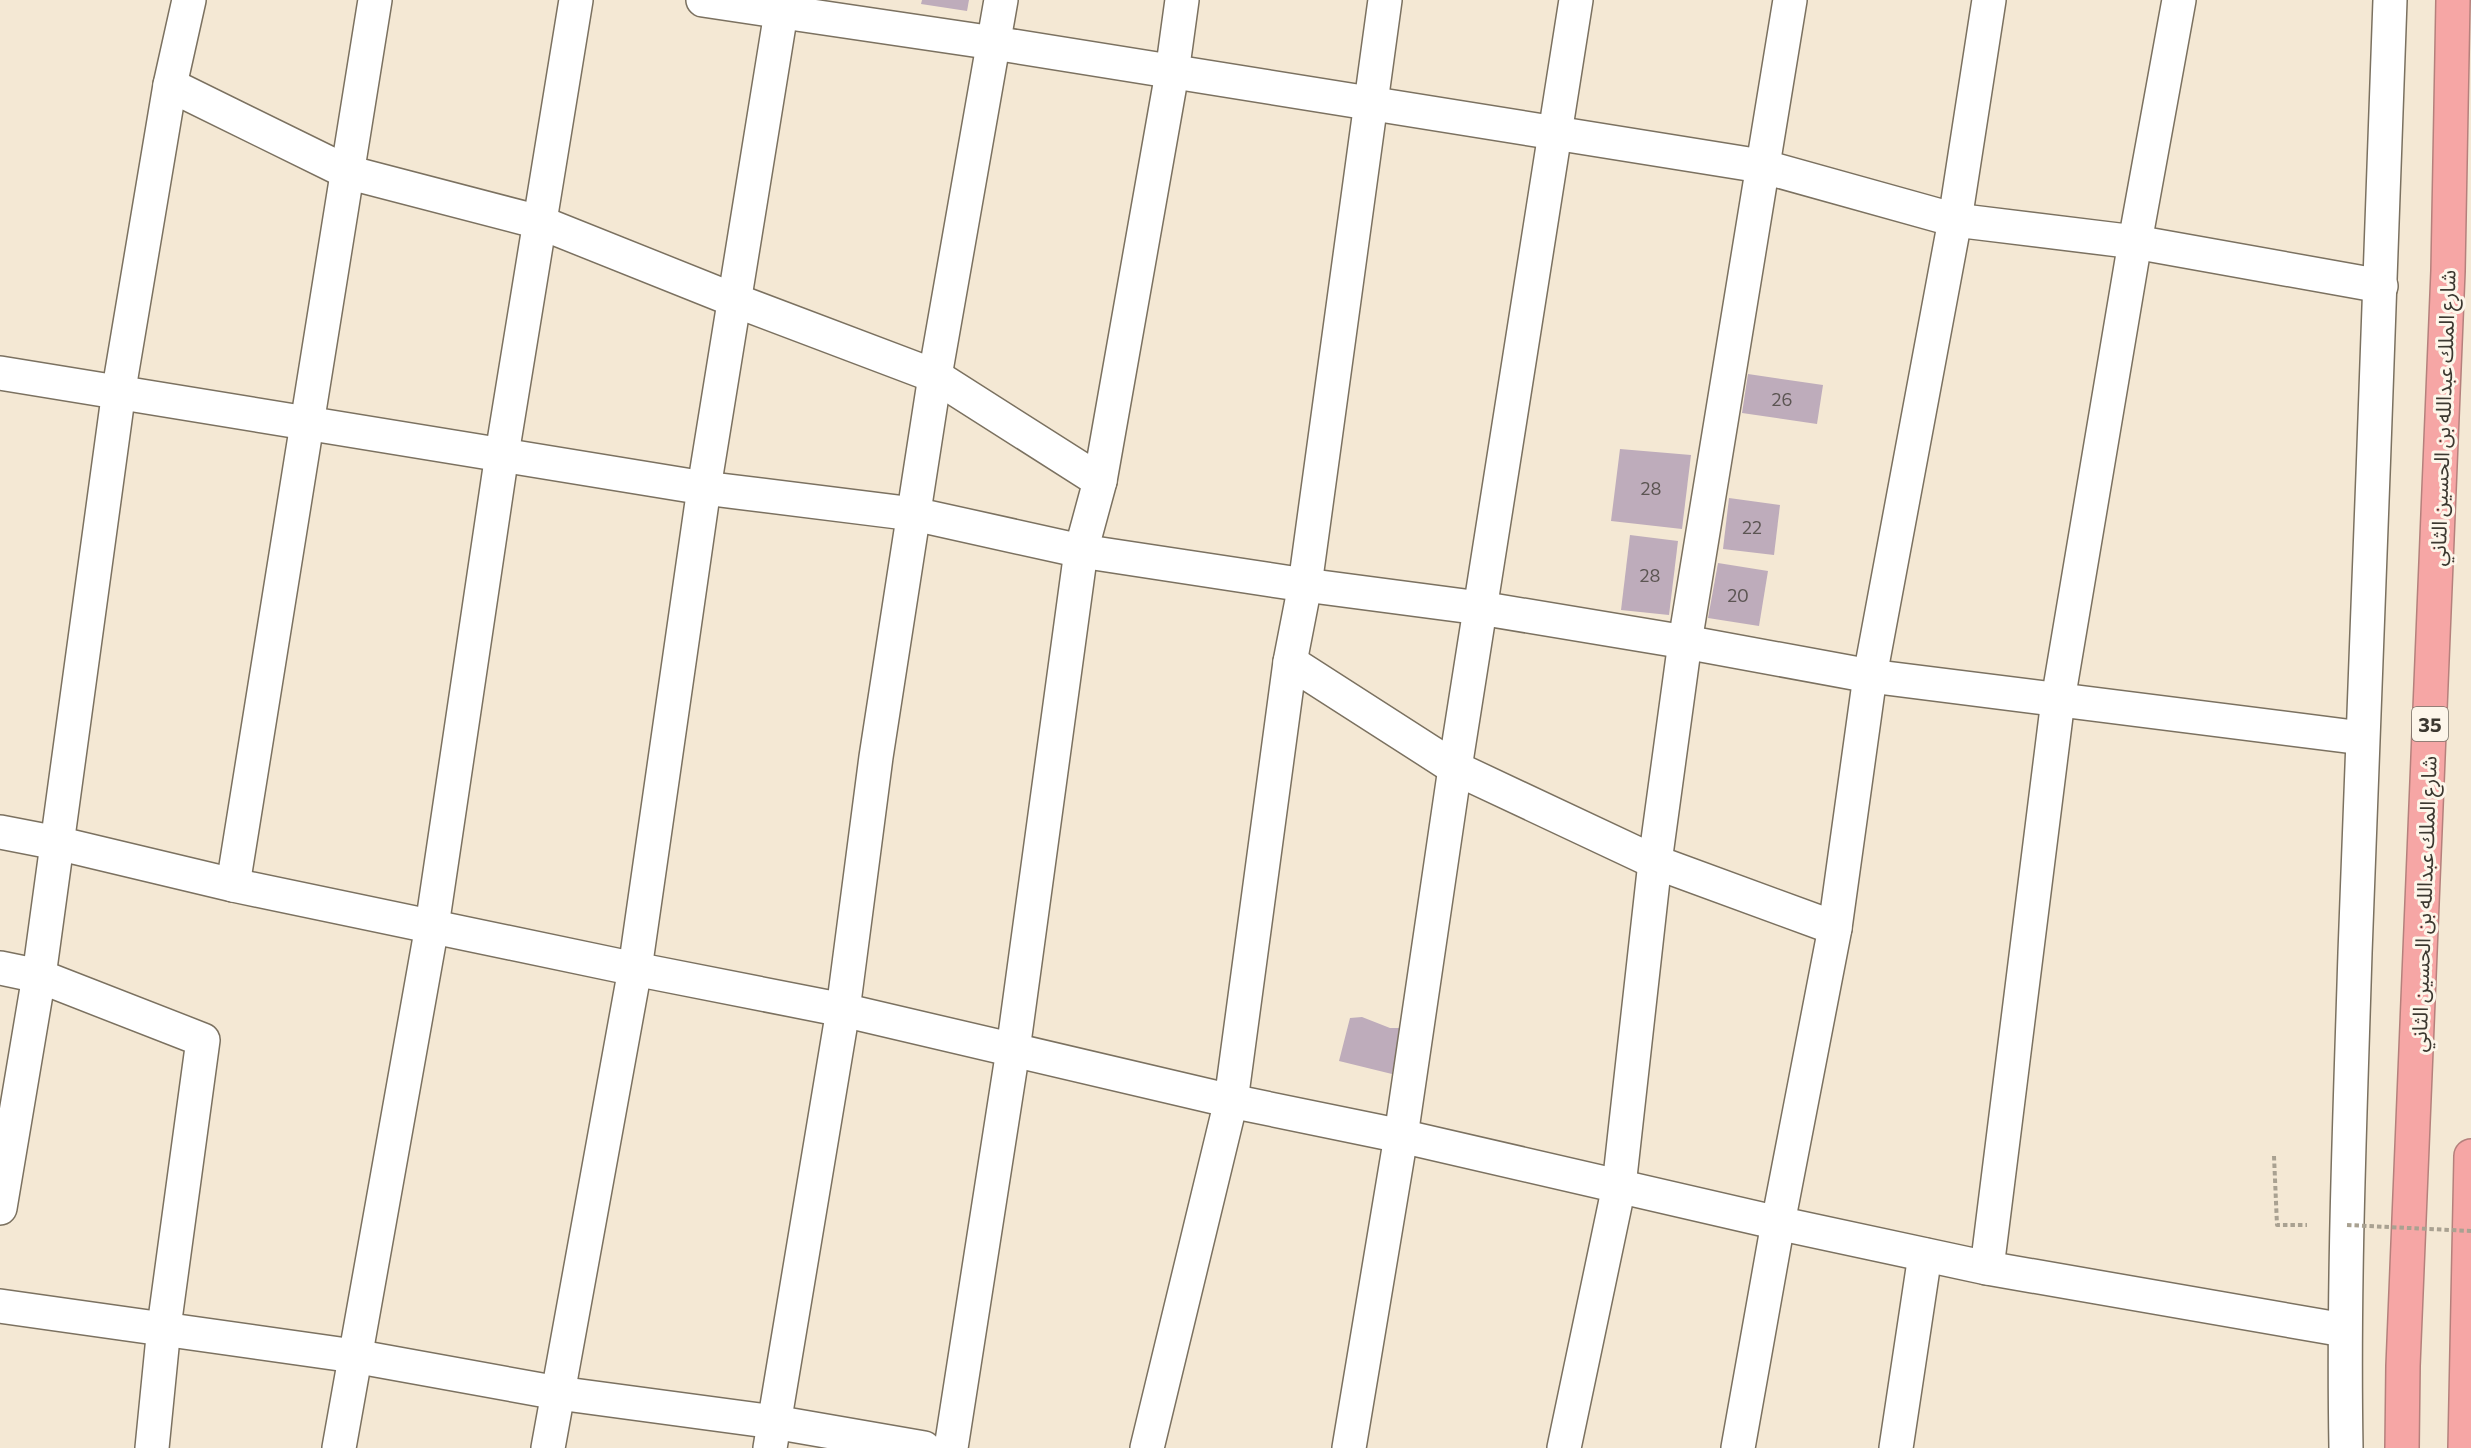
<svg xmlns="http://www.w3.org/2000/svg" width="2471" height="1448" font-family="Commissioner,'Noto Sans Arabic',sans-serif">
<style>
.building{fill:#beacbb}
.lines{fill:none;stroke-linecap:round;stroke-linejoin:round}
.minor-casing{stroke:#7b7160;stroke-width:36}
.highway-casing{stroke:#b5807c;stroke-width:36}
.path{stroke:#a9a191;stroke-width:4;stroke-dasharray:4.5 3;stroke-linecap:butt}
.minor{stroke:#fff;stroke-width:33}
.highway{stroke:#f6a6a5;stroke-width:33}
.path-bridge{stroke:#a9a191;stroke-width:4;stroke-dasharray:4.5 3;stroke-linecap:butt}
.labels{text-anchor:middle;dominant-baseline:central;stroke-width:6;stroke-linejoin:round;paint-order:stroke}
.number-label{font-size:18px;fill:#5c5553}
.shield{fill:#fdf6ea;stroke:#767168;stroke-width:1.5}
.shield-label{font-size:20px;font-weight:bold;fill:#3c3830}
.street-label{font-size:21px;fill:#3c3830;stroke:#fdf6ea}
</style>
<rect width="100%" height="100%" fill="#f4e8d4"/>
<g class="building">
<path d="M922,0H969L967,11L921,4Z"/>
<path d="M1748,374L1823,385L1817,424L1742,413Z"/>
<path d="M1620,449L1691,455L1682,529L1611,521Z"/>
<path d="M1729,498L1780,505L1774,555L1723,549Z"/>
<path d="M1630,535L1678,541L1669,615L1621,610Z"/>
<path d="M1718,563L1768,571L1759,626L1708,618Z"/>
<path d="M1362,1017L1390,1028H1401L1392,1074L1339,1061L1350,1018Z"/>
</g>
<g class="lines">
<g class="minor-casing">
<g id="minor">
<path d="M703,0L994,43L1761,166L1955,220L2135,242L2381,286"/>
<path d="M170,85L347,172L539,222L734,300L935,376L1100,481"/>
<path d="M0,373L704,488L914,514L1081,551L1305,585L1480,608L1685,642L1870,676L2362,738"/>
<path d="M1290,662L1455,768L1655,862L1835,928"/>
<path d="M0,832L57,843L233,885L635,969L843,1010L1231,1101L1401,1136L1778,1223L1987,1268L2344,1330"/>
<path d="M233,885L375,0"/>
<path d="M0,968L39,976L203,1040L164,1327L152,1448"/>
<path d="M0,1208L39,976L120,383L170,85L189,0"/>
<path d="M1987,1268L2058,700L2135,242L2179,0"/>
<path d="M0,1306L354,1356L558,1393L774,1422L924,1448"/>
<path d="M339,1448L432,926L502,454L576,0"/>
<path d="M548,1448L635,969L704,488L783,0"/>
<path d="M770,1448L843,1010L876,757L935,376L1001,0"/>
<path d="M951,1448L1013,1050L1081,551L1100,481L1172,73L1182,0"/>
<path d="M1147,1448L1231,1101L1290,662L1305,585L1385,0"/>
<path d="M1349,1448L1401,1136L1455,768L1576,0"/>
<path d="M1564,1448L1619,1186L1655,862L1685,642L1790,0"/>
<path d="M1738,1448L1778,1223L1835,928L1870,676L1955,220L1989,0"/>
<path d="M1896,1448L1925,1255"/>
<path d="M2346,1448C2343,1283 2350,1118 2355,953C2365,635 2381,318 2390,0"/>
</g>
</g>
<g class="highway-casing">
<g id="highway">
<path d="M2402,1448L2403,1366L2448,271L2453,0"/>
<path d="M2465,1448L2471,1156"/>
</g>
</g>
<path class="path" d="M2274,1156L2277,1225H2307"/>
<use href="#minor" class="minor"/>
<use href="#highway" class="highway"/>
<path class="path-bridge" d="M2347,1225L2471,1231"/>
</g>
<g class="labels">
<g class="number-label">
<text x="1782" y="399">26</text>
<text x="1651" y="488">28</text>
<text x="1752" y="527">22</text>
<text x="1650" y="575">28</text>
<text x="1738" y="595">20</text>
</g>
<rect class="shield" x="2412" y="707" width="36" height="34" rx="4.5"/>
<g class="shield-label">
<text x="2430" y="724">35</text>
</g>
<g class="street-label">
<text transform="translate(2442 418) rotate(-88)">شارع الملك عبدالله بن الحسين الثاني</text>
<text transform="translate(2423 904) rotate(-88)">شارع الملك عبدالله بن الحسين الثاني</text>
</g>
</g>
</svg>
